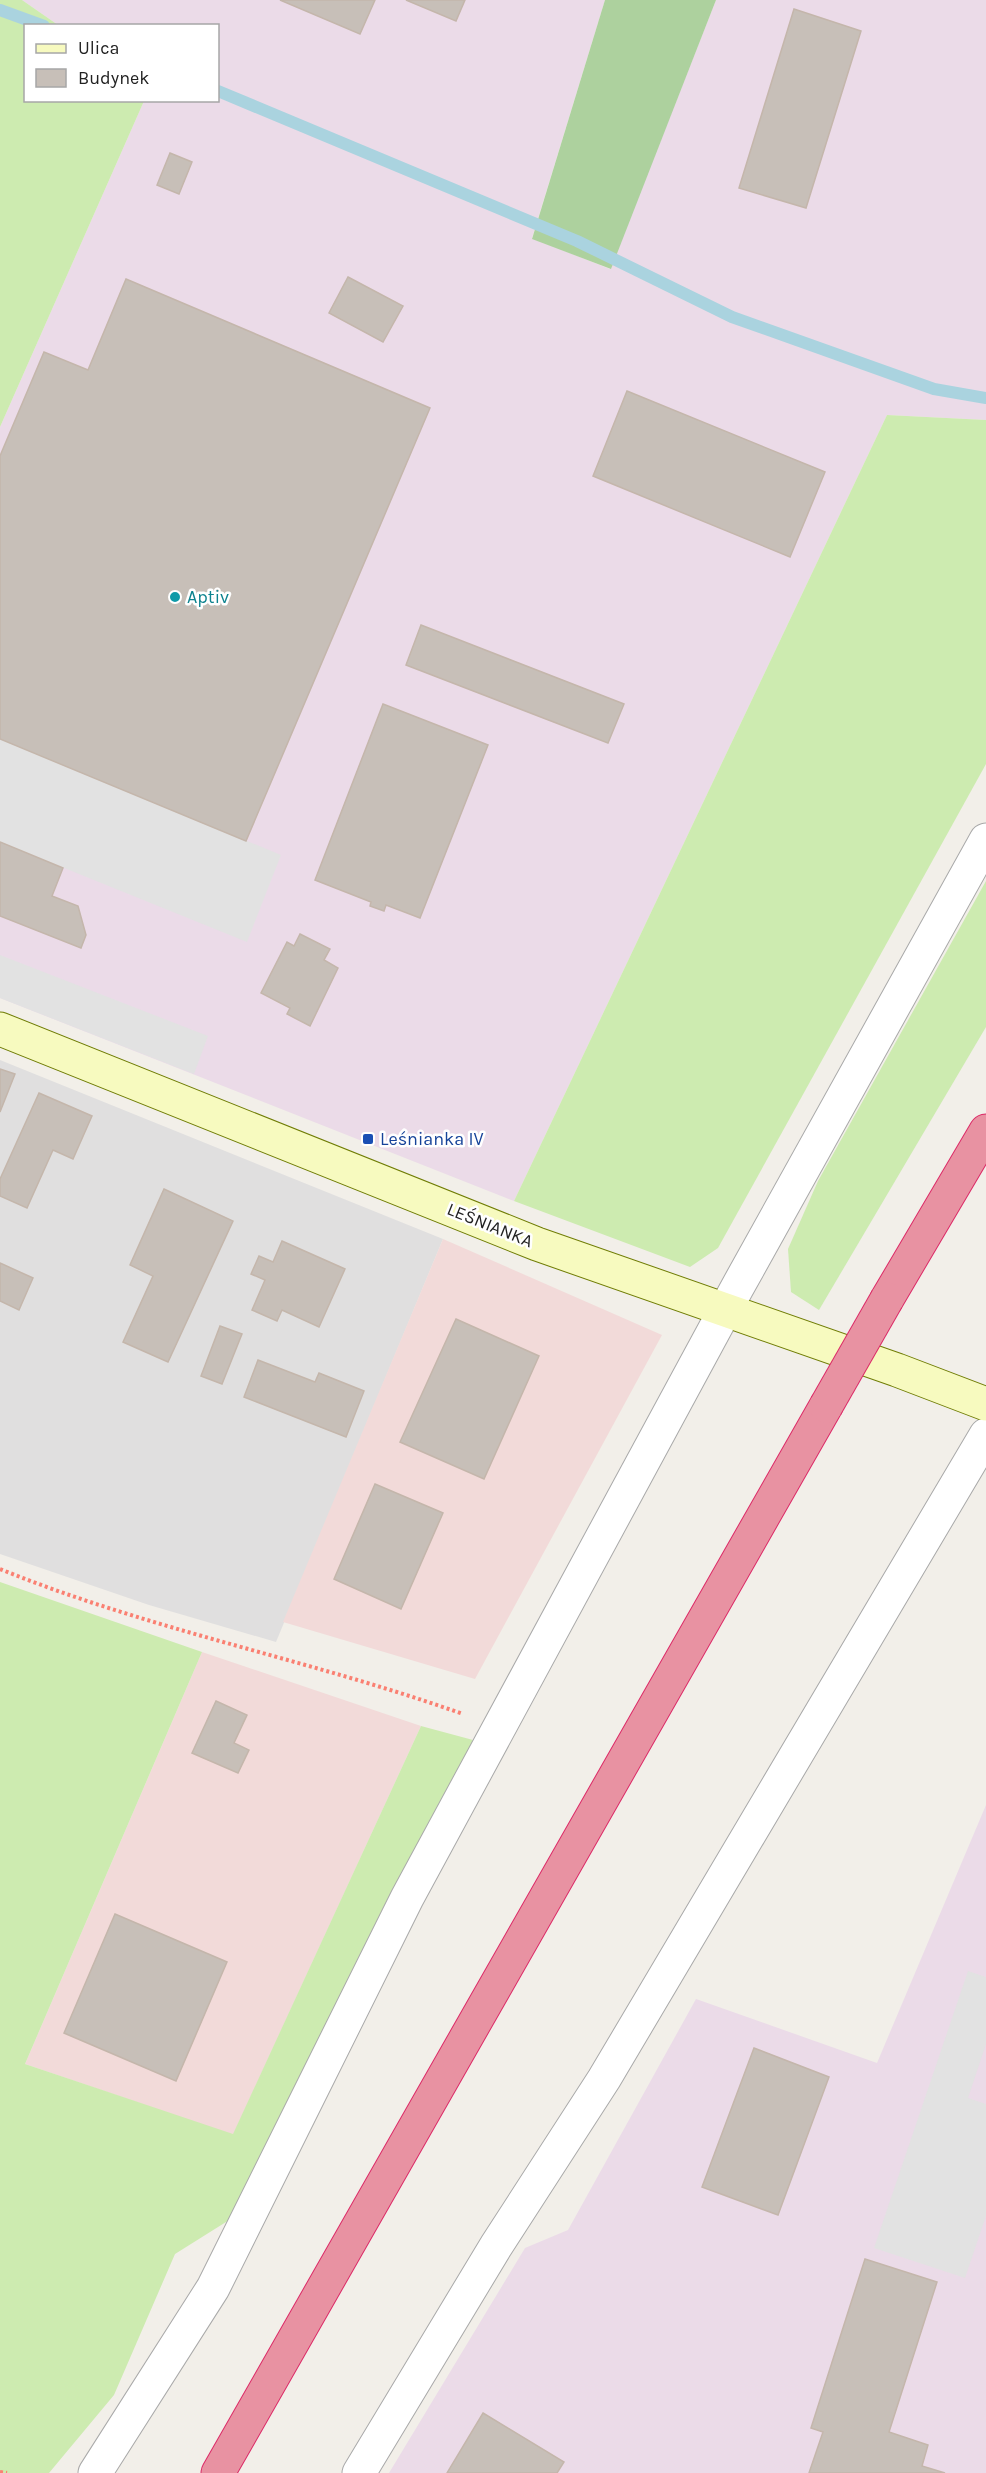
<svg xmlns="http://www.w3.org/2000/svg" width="986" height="2473" font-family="Karla,sans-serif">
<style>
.residential{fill:#e0dfdf}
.commercial{fill:#f2dad9}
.industrial{fill:#ebdbe8}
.grass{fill:#cdebb0}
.forest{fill:#add19e}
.parking{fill:#e2e2e2}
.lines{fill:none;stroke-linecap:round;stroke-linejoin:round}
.stream{stroke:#aad3df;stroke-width:12}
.building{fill:#c7bfb8;stroke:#c4b6ab;stroke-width:1.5}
.street-casing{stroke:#a9a9a9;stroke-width:35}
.secondary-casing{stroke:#707d05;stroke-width:35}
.highway-casing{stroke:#dc2a67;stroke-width:35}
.path{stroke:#fa8072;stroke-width:4;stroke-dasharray:3 3;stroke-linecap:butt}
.street{stroke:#fff;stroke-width:33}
.secondary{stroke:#f7fabf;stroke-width:33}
.highway{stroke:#e892a2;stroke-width:33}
.highway-bridge-casing{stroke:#dc2a67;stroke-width:35;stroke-linecap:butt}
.highway-bridge{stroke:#e892a2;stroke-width:33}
.culture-dot{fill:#0f9aa8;stroke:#fff;stroke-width:2}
.transit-dot{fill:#1a4fb4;stroke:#fff;stroke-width:2}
.labels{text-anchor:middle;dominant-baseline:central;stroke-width:5;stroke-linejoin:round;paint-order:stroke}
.culture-label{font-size:18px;fill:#0d838f;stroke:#fff;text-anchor:start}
.transit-label{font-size:18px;fill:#164399;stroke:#fff;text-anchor:start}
.street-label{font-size:18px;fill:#222;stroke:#fff}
</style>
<rect width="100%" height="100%" fill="#f2efe9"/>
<path class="residential" d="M0,1060L443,1239L276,1642L149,1605L0,1554Z"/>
<g class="commercial">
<path d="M443,1239L662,1335L475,1679L283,1622Z"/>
<path d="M202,1652L421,1726L233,2135L25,2064Z"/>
</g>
<g class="industrial">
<path d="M22,0H605L532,238L610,269L716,0H986V420L887,415L514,1201L0,998V427L144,101L218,100V26L58,25Z"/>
<path d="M986,1805V2473H389L525,2248L568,2230L696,1999L877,2063Z"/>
</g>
<g class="grass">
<path d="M0,0H22L58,25L26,26V100L144,101L0,427Z"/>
<path d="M887,415L986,420V764L718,1248L690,1267L514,1201Z"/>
<path d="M986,881V1027L819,1310L791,1292L788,1249L818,1181Z"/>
<path d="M0,1582L202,1652L25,2064L233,2134L421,1726L473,1740L234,2217L175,2254L114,2395L49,2473H0Z"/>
</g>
<path class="forest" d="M605,0H716L611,269L532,239Z"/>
<g class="parking">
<path d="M0,739L281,855L247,942L0,842Z"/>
<path d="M0,955L208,1036L194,1074L0,998Z"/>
<path d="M968,1971L986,1977V2044L968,2098L986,2104V2216L965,2278L874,2248Z"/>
</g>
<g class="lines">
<g class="stream">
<path d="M0,10L44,26"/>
<path d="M218,91L577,241L732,317L934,389L986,398"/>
</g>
</g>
<g class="building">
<path d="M280,0H375L360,34Z"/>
<path d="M406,0H465L456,21Z"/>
<path d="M794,9L861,31L806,208L739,188Z"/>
<path d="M170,153L192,162L179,194L157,185Z"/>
<path d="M348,277L403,306L383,342L329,313Z"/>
<path d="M126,279L430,408L246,841L0,739V456L44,352L88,370Z"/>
<path d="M627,391L825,472L790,557L593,476Z"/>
<path d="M421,625L624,704L608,743L406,665Z"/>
<path d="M383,704L488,745L420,918L386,905L384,911L370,906L371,902L315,880Z"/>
<path d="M0,842L63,868L52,896L78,906L86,935L81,948L0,916Z"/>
<path d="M300,934L330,949L324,960L338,968L310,1026L287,1014L290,1008L261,993L287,942L294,946Z"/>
<path d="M0,1069L15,1074L0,1112Z"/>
<path d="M39,1093L92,1116L73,1159L53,1150L27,1208L0,1196V1179Z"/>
<path d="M164,1189L233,1221L168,1362L123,1342L153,1276L130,1265Z"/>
<path d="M282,1241L345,1269L319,1327L282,1310L277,1321L252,1310L265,1280L251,1274L259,1256L273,1262Z"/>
<path d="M0,1263L33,1278L19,1310L0,1301Z"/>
<path d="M456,1319L539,1356L484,1479L400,1442Z"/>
<path d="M220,1326L242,1334L222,1384L201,1376Z"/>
<path d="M258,1360L315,1382L319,1373L364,1391L346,1437L244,1397Z"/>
<path d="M375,1484L443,1513L401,1609L334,1579Z"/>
<path d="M216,1701L247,1715L234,1743L249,1750L238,1773L192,1753Z"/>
<path d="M115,1914L227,1962L176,2081L64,2033Z"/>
<path d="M754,2048L829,2077L778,2215L702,2187Z"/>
<path d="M865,2259L937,2282L889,2432L928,2445L922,2466L945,2473H809L823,2432L811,2428Z"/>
<path d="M483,2413L564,2462L557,2473H447Z"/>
</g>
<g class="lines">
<g class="street-casing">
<g id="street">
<path d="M95,2473L213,2288L407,1898L737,1288L986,840"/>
<path d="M359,2473L496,2246L604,2079L986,1435"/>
</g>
</g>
<g class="secondary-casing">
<path id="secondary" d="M0,1029L537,1244L897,1370L986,1404"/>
</g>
<g class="highway-casing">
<g id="highway">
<path d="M887,1299L986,1131"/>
<path d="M218,2473L826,1406"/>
</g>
</g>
<g class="path">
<path d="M0,1569C150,1630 311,1660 463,1714"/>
<path d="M0,2472L7,2473"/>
</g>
<use href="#street" class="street"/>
<use href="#secondary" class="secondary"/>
<use href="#highway" class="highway"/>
<g class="highway-bridge-casing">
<path id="highway-bridge" d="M826,1406L887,1299"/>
</g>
<use href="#highway-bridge" class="highway-bridge"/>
</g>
<circle class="culture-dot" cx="175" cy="597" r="6"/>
<rect class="transit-dot" x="362" y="1133" width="12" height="12" rx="3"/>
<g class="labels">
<g class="culture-label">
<text x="187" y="597">Aptiv</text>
</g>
<g class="transit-label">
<text x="380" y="1139">Leśnianka IV</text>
</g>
<g class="street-label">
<text transform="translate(490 1225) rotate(22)">LEŚNIANKA</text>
</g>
</g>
<rect x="24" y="24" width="195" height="78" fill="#ffffff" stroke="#a7a7a7" stroke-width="1.5"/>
<rect x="36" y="44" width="30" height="9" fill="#f7fabf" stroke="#a7a7a7" stroke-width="1.5"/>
<text x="78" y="54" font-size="18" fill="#222222">Ulica</text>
<rect x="36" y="69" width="30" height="18" fill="#c7bfb8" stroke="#a7a7a7" stroke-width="1.5"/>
<text x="78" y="84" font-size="18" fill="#222222">Budynek</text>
</svg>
